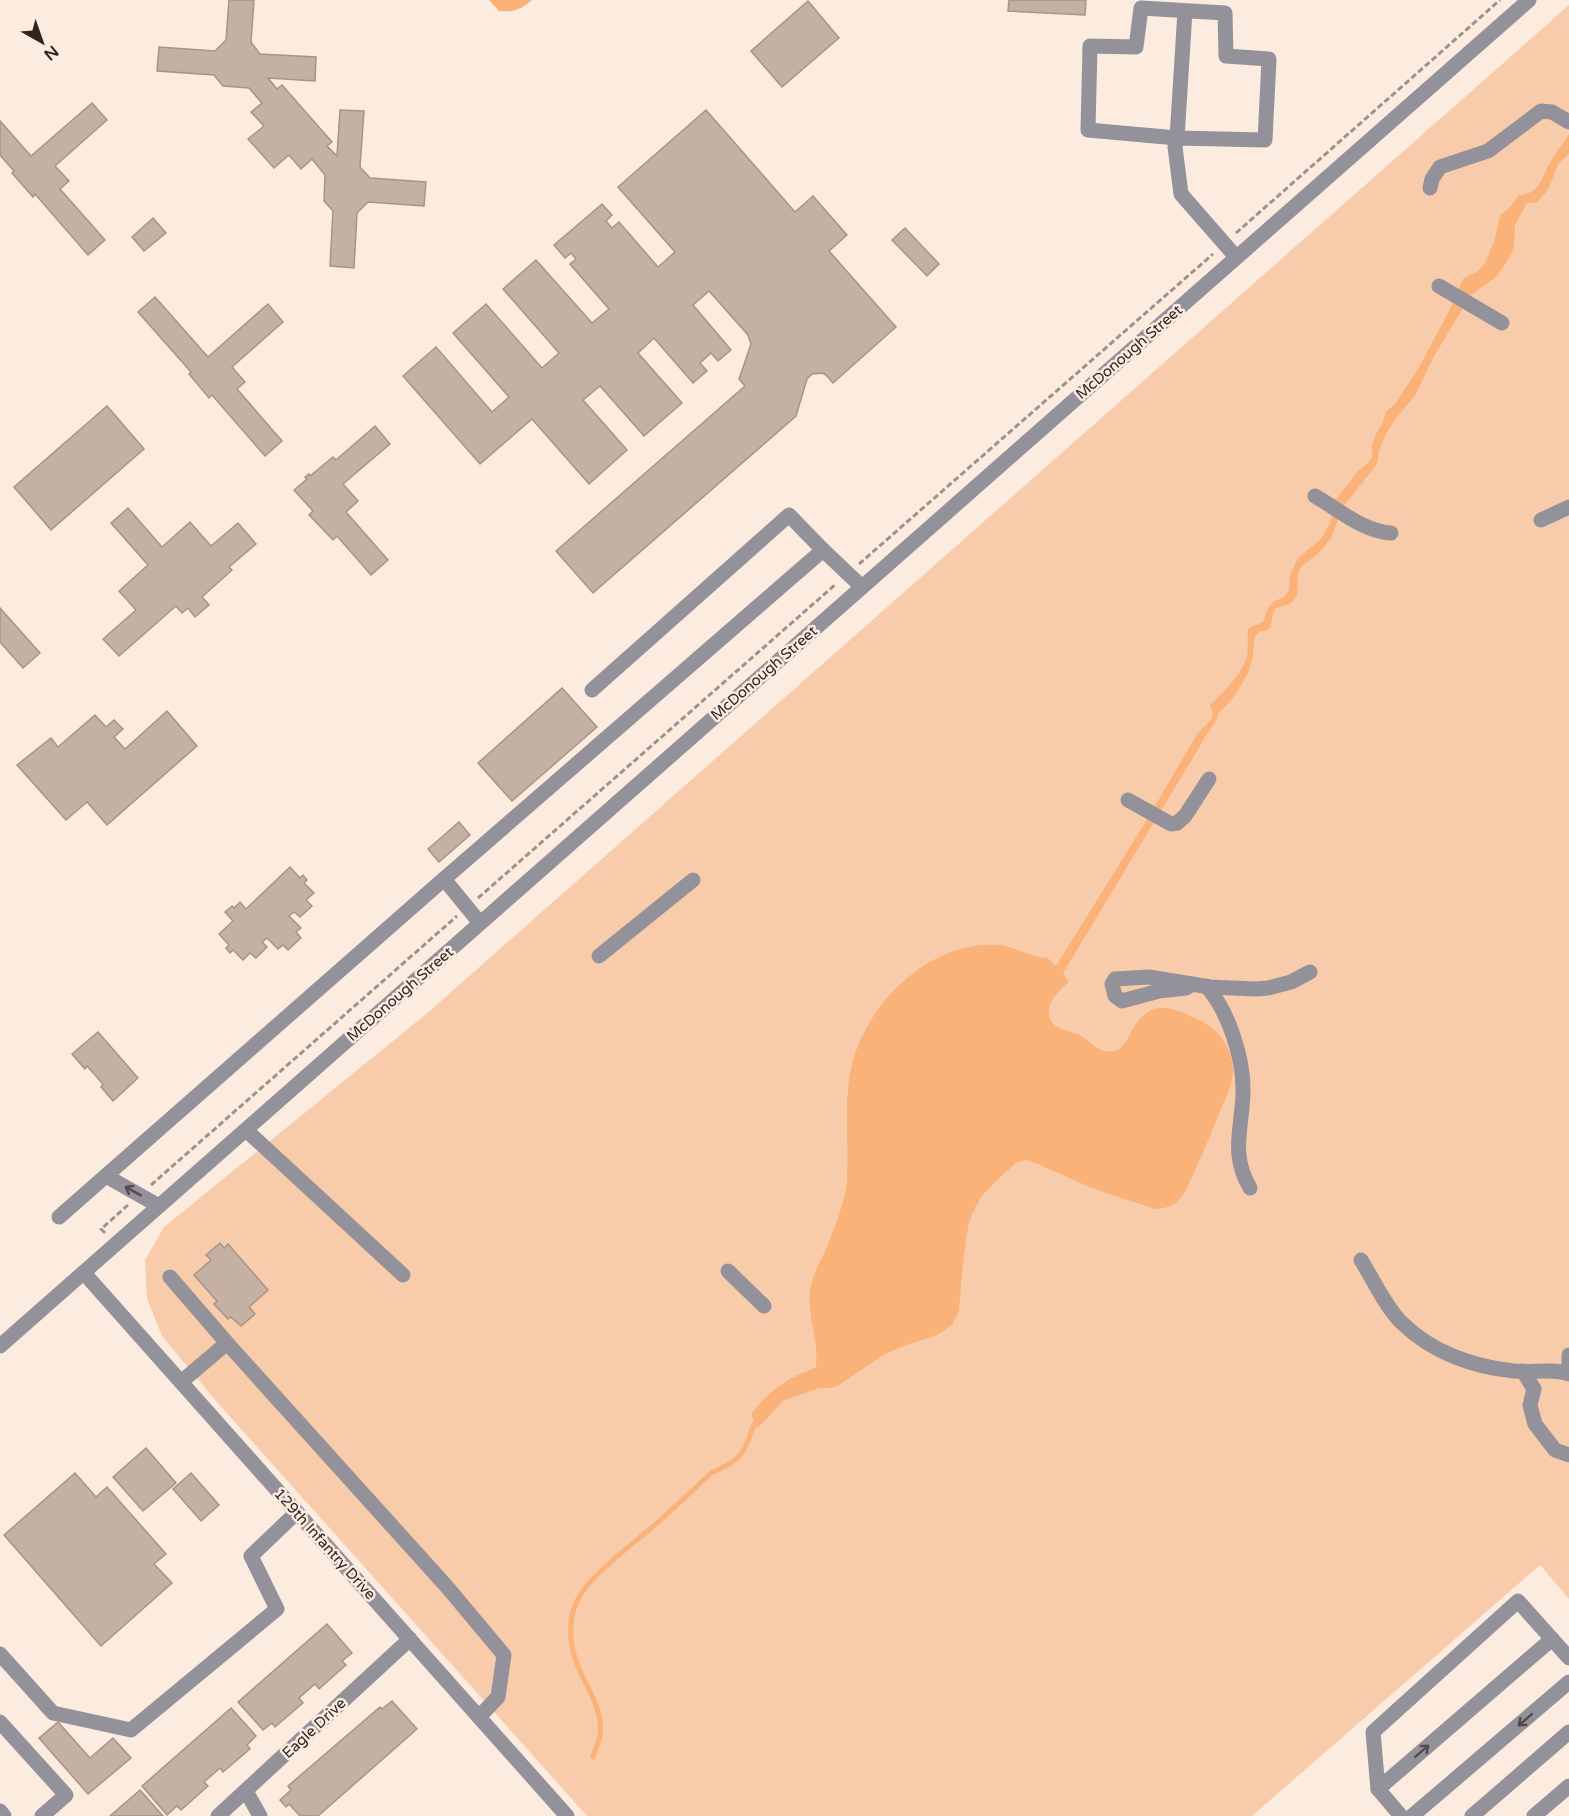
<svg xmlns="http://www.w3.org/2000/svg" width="1569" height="1816" font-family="'Varela Round',sans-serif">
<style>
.green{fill:#f8ccaa}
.water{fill:#fab278}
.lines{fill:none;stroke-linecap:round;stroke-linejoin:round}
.stream{stroke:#fab278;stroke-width:5}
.building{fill:#c4b1a3;stroke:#a69487;stroke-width:1.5}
.path{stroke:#9e9289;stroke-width:3;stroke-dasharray:6 3;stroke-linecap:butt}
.minor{stroke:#93929b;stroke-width:15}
.oneway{stroke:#514c4b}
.labels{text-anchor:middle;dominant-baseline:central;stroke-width:5;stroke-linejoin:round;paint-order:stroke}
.street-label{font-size:15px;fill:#2d2620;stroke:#fcece0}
</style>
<rect width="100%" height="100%" fill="#fcece0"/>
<path class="green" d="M1569,5V1599L1540,1565L1252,1816H587L216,1401L162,1336L147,1299L145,1260L164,1227L425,1015Z"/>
<g class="water">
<path d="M489,0H532C520,10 515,12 499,11Z"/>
<path d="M1569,134V154L1558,164L1549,188L1538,202L1527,203L1515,225L1514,249L1504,266L1496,277L1471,295L1433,358L1415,396L1395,419L1386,434L1379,451L1377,464L1343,507L1331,538L1319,553L1303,565L1298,573L1297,596L1290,604L1276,608L1273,613L1271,626L1266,631H1261L1255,636C1253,644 1254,652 1252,660C1250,674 1231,704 1219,712C1216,725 1206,733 1200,746L1063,973L1069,982C1056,992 1038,1012 1057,1027C1064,1031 1072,1031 1079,1035C1092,1041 1097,1054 1114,1051C1131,1048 1131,1013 1158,1008C1173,1006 1188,1015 1201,1021C1220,1030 1234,1052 1233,1073C1232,1088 1223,1103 1218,1116C1208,1142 1197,1167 1185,1192C1178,1203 1169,1209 1155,1209L1094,1189L1038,1164L1027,1160L1017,1162L994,1183L981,1197L972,1214L968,1227L963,1262L959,1311L952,1325L937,1335L901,1347L882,1356L839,1385L831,1388H819L783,1401L757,1429L751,1414C764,1397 779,1384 798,1375C805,1372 810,1370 816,1367C819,1341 807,1316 810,1290C813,1272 824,1256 830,1239C837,1221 846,1198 847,1178C849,1143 844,1109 850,1074C861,1008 928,939 999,945C1014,947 1028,955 1042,958L1047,957L1056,966L1148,818L1197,734L1210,721L1213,714L1210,705C1223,693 1243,673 1247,656C1249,646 1246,637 1249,628L1263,622L1268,608L1273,602L1284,597L1289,590L1290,575L1298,558L1321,539L1330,523L1337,498L1358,471L1368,463L1372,457V446L1376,434L1383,422L1386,412L1395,404L1418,369L1449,311L1463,279L1478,271L1485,263L1495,239L1500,215L1509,208L1519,195C1540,194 1541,178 1550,163C1555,153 1563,144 1569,134Z"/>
</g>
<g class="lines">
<path class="stream" d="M593,1757C595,1750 599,1742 600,1735C604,1708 584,1685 576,1661C569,1641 568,1618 578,1599C588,1578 631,1545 650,1529C671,1511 691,1492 711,1473C727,1466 740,1461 747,1443C751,1433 751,1427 759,1418"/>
</g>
<g class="building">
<path d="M229,0H254L251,42L260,54L316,57L315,81L268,78L277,89L282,85L332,142L327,146L337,156L340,110L364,111L360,167L370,178L426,182L424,206L368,202L357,213L354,268L330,266L333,211L324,201L325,175L312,159L301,169L289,155L274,168L248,139L264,126L251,112L262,103L249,88L223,86L214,75L157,71L159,47L215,51L226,40Z"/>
<path d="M1009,0H1086L1085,15L1008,11Z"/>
<path d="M808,1L839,38L782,87L751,51Z"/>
<path d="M92,103L107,120L55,166L69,181L60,189L105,240L88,255L35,194L33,197L12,173L14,171L0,155V121L31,156Z"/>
<path d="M706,110L795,212L813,196L847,235L829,251L896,327L833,383L826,375L822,373L812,374L807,379L796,416L593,593L556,551L745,386L739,379L751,344L748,335L709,291L693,305L731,350L718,361L711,353L700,363L707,371L693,383L654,338L638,353L682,403L644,436L600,386L583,400L627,450L589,484L532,419L480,464L403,376L436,347L492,412L509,397L453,333L486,304L542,368L559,353L503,289L536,260L592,323L609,309L570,264L576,259L571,253L565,258L554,245L602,204L612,215L606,221L612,228L619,222L658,267L675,252L618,187Z"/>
<path d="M153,218L166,233L144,251L132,237Z"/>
<path d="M905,228L939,264L927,276L892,240Z"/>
<path d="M155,297L208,357L268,304L283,322L232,367L245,382L237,389L282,441L265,456L212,395L209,398L189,374L191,372L138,312Z"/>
<path d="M107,406L144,449L51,530L14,487Z"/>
<path d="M375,426L390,444L343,484L358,501L346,512L388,560L371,575L337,536L333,540L313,519L309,515L313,511L294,490L307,479L305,477L309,474L310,476L333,457L336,460Z"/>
<path d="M128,508L162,547L190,522L211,546L238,523L256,544L229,567L232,570L202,597L209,605L195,617L188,608L182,613L176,606L119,656L103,639L136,610L119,591L148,565L111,523Z"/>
<path d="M0,608L40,653L23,668L0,642Z"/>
<path d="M562,688L597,727L512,801L478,763Z"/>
<path d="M167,711L197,746L107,825L87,802L66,820L17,765L51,738L58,747L95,715L106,727L114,720L123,729L114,737L125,749Z"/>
<path d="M459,822L470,835L439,862L428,849Z"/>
<path d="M290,867L300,878L303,875L307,880L304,883L314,893L306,900L312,906L300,917L294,912L289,916L301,928L296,932L301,938L288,950L283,945L278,949L267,938L262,942L267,947L256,958L250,953L243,960L233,950L230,953L226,948L229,945L219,934L233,921L225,912L232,906L234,908L240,902L246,909Z"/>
<path d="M98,1032L138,1078L113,1101L101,1087L103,1084L87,1066L85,1069L72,1054Z"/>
<path d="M220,1243L224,1248L228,1244L268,1290L249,1307L255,1314L241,1326L231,1317L228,1319L214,1304L217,1301L194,1275L211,1260L206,1255Z"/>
<path d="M146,1448L176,1483L143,1511L113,1477Z"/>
<path d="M75,1473L96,1497L107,1487L166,1554L154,1564L172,1583L101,1646L4,1535Z"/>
<path d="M191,1473L219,1505L201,1521L173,1489Z"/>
<path d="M327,1624L352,1653L342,1661L346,1665L319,1689L315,1684L299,1698L303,1703L275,1727L272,1723L263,1730L238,1702Z"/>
<path d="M392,1701L417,1729L318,1816H300L289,1804L286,1807L280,1800L291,1790L288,1786L380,1707L382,1709Z"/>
<path d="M231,1708L256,1736L247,1745L250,1749L223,1772L220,1768L204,1782L208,1786L181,1810L177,1806L167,1815L142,1786Z"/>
<path d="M58,1722L90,1758L113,1738L131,1758L88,1794L39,1738Z"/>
<path d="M140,1790L163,1816H110Z"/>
</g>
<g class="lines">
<g class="path">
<path d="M1236,233L1500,0"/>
<path d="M859,564L1213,254"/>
<path d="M478,898L836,584"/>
<path d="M151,1185L457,916"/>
<path d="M105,1233L101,1229L128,1205"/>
</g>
<g class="minor">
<path d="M1185,11L1177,138L1088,130L1090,46L1136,47L1141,8L1225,13L1226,56L1269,59L1265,140L1177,138L1175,147L1181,194L1236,257"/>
<path d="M1430,188L1432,179L1440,167L1488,151L1541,111L1552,112L1569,122"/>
<path d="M1439,286L1502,323"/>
<path d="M1315,496C1339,510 1363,531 1391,533"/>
<path d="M1541,520L1569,507"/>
<path d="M592,690L789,515L823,550"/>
<path d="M1128,800L1171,824L1177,823L1185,816L1209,779"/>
<path d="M480,923L444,879L823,550L862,587"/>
<path d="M599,956L693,880"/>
<path d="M1193,984L1186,988L1159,991L1122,1001L1115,996L1112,984L1115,979L1149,977L1210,987L1255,989L1268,988L1291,982L1310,972"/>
<path d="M1206,986C1229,1011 1244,1060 1243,1093C1242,1129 1230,1154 1250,1188"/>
<path d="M246,1130L403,1275"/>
<path d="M106,1176L159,1206"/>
<path d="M59,1217L444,879"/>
<path d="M1361,1260C1373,1279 1385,1306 1401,1322C1431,1352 1473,1367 1514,1371C1531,1373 1553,1368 1569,1374"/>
<path d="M728,1271L764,1306"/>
<path d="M84,1273L567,1816"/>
<path d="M170,1277L227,1343L181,1382"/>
<path d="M227,1343L448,1588L504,1655L498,1697L479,1717"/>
<path d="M0,1346L1529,0"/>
<path d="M1569,1355V1370"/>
<path d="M1523,1371L1534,1389L1530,1405L1535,1424L1555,1450L1569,1455"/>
<path d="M0,1654L53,1713L131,1730L277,1609L251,1556L297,1512"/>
<path d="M0,1722L66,1795L42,1816"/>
<path d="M1378,1789L1552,1639"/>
<path d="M246,1791L260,1816"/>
<path d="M0,1811L4,1816"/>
<path d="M218,1816L410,1639"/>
<path d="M1401,1816L1378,1789L1373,1732L1518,1601L1569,1658"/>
<path d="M1412,1816L1569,1682"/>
<path d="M1472,1816L1569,1732"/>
<path d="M1534,1816L1569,1786"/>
</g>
</g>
<defs><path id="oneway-shaft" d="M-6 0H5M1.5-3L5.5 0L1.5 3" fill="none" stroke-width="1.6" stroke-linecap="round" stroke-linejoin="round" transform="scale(1.5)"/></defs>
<g class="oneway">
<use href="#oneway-shaft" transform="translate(133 1191) rotate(-151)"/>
<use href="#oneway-shaft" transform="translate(1525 1720) rotate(139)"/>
<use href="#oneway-shaft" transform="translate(1422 1751) rotate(-41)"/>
</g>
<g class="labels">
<g class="street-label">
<text transform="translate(1129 352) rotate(-41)">McDonough Street</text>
<text transform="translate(764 673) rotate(-41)">McDonough Street</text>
<text transform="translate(400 994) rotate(-41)">McDonough Street</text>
<text transform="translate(325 1544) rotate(48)">129th Infantry Drive</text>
<text transform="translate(314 1728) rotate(-43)">Eagle Drive</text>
</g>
</g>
<g transform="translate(42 42) rotate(140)" stroke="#fcece0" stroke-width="4.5" paint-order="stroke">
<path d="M0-4.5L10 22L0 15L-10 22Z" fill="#2d2620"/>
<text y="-9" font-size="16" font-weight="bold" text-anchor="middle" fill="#2d2620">N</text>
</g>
</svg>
